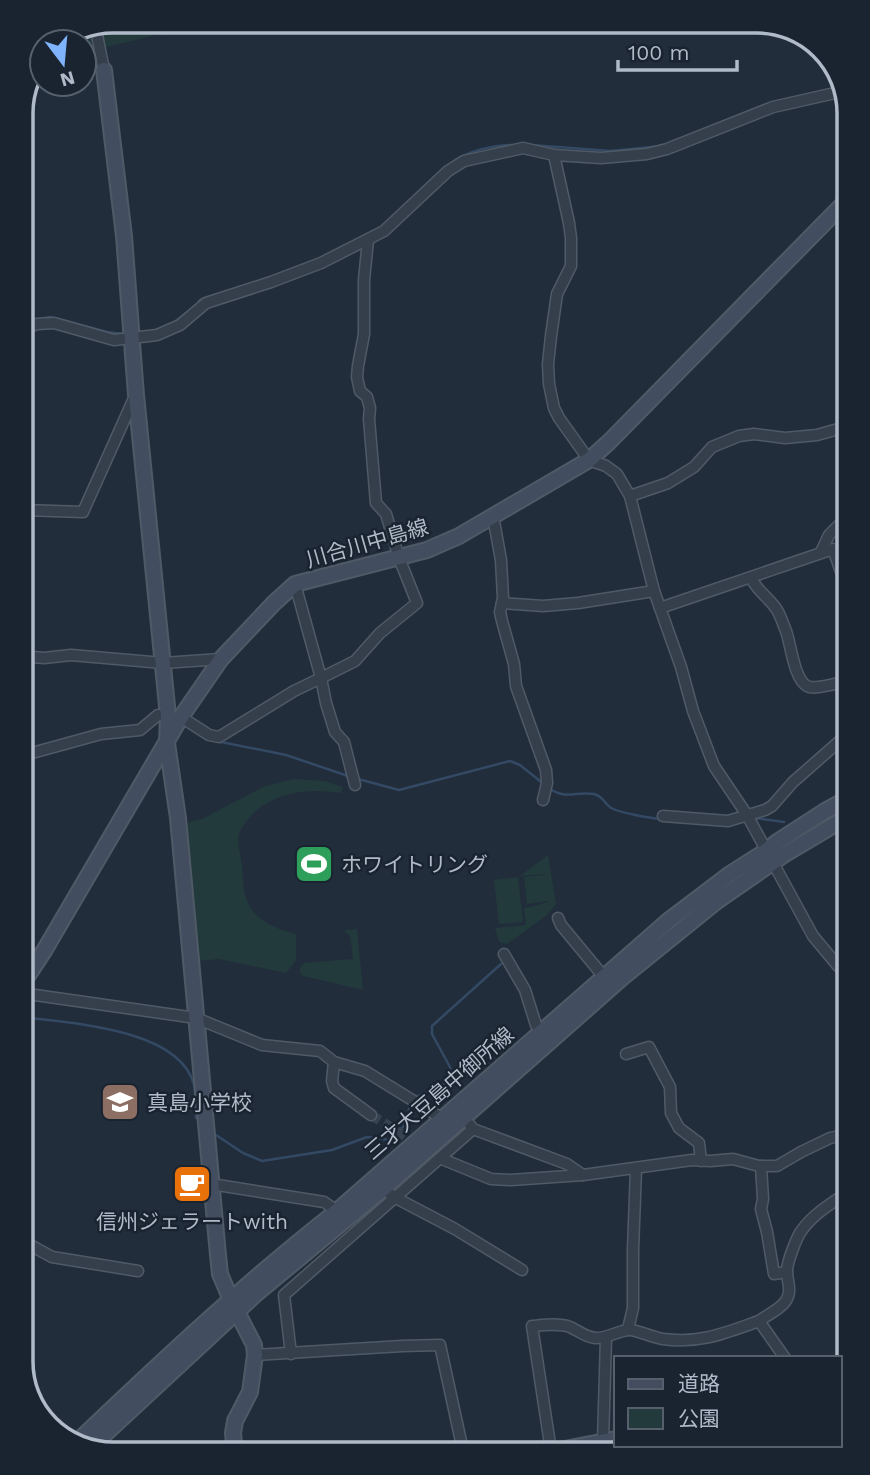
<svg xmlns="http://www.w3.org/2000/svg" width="870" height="1475" font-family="'Work Sans','Noto Sans JP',sans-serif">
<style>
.green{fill:#233a3c}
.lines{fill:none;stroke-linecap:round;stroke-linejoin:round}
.stream{stroke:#334964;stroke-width:2.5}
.street-tunnel{stroke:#364250;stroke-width:10;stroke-dasharray:10 5;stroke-linecap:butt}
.street-casing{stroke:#505a66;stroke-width:13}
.secondary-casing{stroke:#505a66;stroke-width:18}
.street{stroke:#353f4c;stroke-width:10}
.secondary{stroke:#424e5f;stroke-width:14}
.labels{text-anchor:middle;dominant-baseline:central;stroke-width:5;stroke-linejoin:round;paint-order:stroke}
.street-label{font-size:21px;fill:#b0bac8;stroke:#1a2430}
.poi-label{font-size:21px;fill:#b0bac8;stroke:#1a2430;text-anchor:start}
.rim{fill:none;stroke:#b0bac8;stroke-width:3.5}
</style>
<rect width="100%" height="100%" fill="#212d3b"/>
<g class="green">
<path d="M142,21H167L154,25L153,35L148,37L102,48L100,36L108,30Z"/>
<path d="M183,21H226L161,36L160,28Z"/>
<path d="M91,34L94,41L98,63L88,51L84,52V42H63Z"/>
<path d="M294,779L325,781L343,787L341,793C310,788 274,791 251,816C247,820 241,828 239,834C237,842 241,857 242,866C243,878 243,892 248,903C256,921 278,930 296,934V960L286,973L219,959L197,961L184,824L204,818L265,786Z"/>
<path d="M548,855L556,904L547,915L507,944L499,942L495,928L526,925L524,908C533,907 540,904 548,902L547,901L527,904L524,877L545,875V874L520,876Z"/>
<path d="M518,877L523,922L499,924L494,880Z"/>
<path d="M357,929L363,990L303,976L300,973V968L304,963L353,959L350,936L344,930Z"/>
</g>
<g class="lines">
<g class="stream">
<path d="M745,113L774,102L843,86"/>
<path d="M531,145L611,151L661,146"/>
<path d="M449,165C463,151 497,144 517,145"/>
<path d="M197,305L200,300L238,288"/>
<path d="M39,319L50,317L56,319"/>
<path d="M62,320L107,332L124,334"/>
<path d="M172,324L186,313"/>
<path d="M135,332L153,331"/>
<path d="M216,741L286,755L348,776"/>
<path d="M358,779L399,790L510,761L520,765L545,785"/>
<path d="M550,789C568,800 575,791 594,794C603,796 604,803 611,808C621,813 649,818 661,819"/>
<path d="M755,818L784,822"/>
<path d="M847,839L849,840"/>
<path d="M21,1017C68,1023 180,1028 194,1085C196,1095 195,1107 196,1118"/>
<path d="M416,1097L445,1084L451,1078L450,1067L432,1034V1026L501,964"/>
<path d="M213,1133L243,1153L262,1161L332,1150L367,1137L391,1140L404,1126L411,1104"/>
</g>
<path class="street-tunnel" d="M371,1115L418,1144"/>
<g class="street-casing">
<g id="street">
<path d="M96,30L104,70"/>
<path d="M554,155L569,223L571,238V266L557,294L551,336L548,364L549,384L554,408L559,418L589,460L606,466L617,474L630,496L654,591L681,667L693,711L714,766L747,815L813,936L838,966L849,975"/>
<path d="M21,330L37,324L54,323L114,340L157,335L180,325L206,303L271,282L321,263L384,231L448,171L464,161L523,148L554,155L601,158L647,154L667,149L773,107L844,91"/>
<path d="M630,496L668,483L694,467L712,447L739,436L754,434L785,438L817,435L849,426"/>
<path d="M21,514L24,510L83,512L135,396"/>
<path d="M493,516L501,560L503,598L500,612L502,621L514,664L516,686L546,770L547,783L543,800"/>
<path d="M821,552L829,535L849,515"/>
<path d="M751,578C759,593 766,595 775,607C780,613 783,624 786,631C791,645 794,679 807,686C816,691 837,681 849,683"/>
<path d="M295,584L321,678L355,661L380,633L417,603L399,558L386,514L376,503L369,419L370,408L367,397L360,391L357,377L358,366L364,334V280L368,240"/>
<path d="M502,603L543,606L578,603L654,591"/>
<path d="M660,608L833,549L844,580L849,579"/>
<path d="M21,656L44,658L71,655L163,663L221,659"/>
<path d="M181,717L209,735L219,737L294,691L321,678L326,703L335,732L344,742L355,785"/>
<path d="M21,756L101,734L140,730L158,715L168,716"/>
<path d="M663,816L728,821L765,810L772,806L793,782L842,739L849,730"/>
<path d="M558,918L561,925L604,977"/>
<path d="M504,954L525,990L536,1025L542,1031"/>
<path d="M21,993L196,1018L262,1045L320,1051L334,1062L365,1071L443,1119"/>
<path d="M626,1054L649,1047L670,1087L671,1113L679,1128L699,1143L701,1161"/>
<path d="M334,1062L332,1081L334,1088L371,1115"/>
<path d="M470,1125L473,1129L567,1164L583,1175"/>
<path d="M442,1159L491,1179L511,1180L583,1175L692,1160L710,1161L733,1159L759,1166H777L801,1152L830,1138L849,1134"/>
<path d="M761,1166L763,1199L761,1209L767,1232L774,1274L787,1272"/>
<path d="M211,1184L324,1202L337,1211"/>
<path d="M389,1193L394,1197L455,1229L522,1270"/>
<path d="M21,1240L52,1257L138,1271"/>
<path d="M628,1329L633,1308V1250L636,1169"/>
<path d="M291,1354L284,1295L473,1129"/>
<path d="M255,1355L402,1346L440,1345L462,1446L465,1454"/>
<path d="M785,1358L759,1321C767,1315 779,1310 785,1302C793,1291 787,1283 787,1271C787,1262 797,1236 802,1230C814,1213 833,1203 849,1191"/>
<path d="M603,1441L606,1338"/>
<path d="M551,1451L532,1326C544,1325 559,1323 570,1327C579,1331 585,1337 595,1338C608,1339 620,1329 631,1330C642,1332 652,1337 663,1339C700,1344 725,1333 759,1321"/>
</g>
</g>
<g class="secondary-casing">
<g id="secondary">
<path d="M104,70L124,236L136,395L168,716L167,743L178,818L218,1255L220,1274L231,1300L254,1345L255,1355L250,1392L235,1421L233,1433L235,1454"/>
<path d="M21,986L44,951L181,717L221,659L274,603L295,584L427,550L459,536L589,460L609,442L849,198"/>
<path d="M76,1443C160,1363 245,1283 337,1211L668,921L730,874L766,851L777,842L825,811L849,798"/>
<path d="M90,1448L257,1293L384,1188L623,977L717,901L785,854L849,816"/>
<path d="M539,1454L616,1439"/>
</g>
</g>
<use href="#street" class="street"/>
<use href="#secondary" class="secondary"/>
</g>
<defs>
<g id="stadium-square" transform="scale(2.0125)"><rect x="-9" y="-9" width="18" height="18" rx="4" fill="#2e9e5b" stroke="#1a2430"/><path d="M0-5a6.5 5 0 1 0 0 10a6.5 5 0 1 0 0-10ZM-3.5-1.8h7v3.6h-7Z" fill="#fff"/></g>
<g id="school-square" transform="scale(2.0125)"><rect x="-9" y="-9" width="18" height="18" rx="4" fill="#8d6e63" stroke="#1a2430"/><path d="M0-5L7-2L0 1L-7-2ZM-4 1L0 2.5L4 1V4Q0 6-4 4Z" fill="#fff"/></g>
<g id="cafe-square" transform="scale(2.0125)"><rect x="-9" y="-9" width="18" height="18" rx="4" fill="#e8710a" stroke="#1a2430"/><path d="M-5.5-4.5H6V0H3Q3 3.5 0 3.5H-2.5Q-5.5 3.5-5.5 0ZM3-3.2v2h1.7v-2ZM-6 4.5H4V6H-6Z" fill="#fff"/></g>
</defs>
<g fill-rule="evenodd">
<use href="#stadium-square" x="314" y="864"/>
<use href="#school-square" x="120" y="1102"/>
<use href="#cafe-square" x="192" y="1184"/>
</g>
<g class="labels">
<g class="street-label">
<text transform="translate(367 543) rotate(-16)">川合川中島線</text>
<text transform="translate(439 1093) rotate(-41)">三才大豆島中御所線</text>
</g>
<g class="poi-label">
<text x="341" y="864">ホワイトリング</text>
<text x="147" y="1102">真島小学校</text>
<text x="192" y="1221" text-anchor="middle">信州ジェラートwith</text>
</g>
</g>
<path d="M0 0H870V1475H0ZM113 33H757A80 80 0 0 1 837 113V1362A80 80 0 0 1 757 1442H113A80 80 0 0 1 33 1362V113A80 80 0 0 1 113 33Z" fill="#1a2430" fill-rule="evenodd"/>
<path class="rim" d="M113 33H757A80 80 0 0 1 837 113V1362A80 80 0 0 1 757 1442H113A80 80 0 0 1 33 1362V113A80 80 0 0 1 113 33Z"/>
<rect x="614" y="1356" width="228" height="91" fill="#1a2430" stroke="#56606d" stroke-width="2"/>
<rect x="628" y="1379" width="35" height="10" fill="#424e5f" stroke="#56606d" stroke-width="2"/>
<text x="678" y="1391" font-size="21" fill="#b0bac8">道路</text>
<rect x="628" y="1408" width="35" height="21" fill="#233a3c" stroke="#56606d" stroke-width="2"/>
<text x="678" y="1426" font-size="21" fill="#b0bac8">公園</text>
<g transform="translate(63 63) rotate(164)"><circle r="33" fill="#1a2430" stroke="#56606d" stroke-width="2"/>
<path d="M0-5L12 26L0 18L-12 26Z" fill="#7fb4fd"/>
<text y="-10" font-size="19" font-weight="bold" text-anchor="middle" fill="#b0bac8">N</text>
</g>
<path d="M618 60v10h119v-10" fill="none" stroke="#b0bac8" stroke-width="3.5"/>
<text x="628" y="60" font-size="21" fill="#b0bac8" stroke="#1a2430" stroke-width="5" paint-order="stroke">100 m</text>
</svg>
